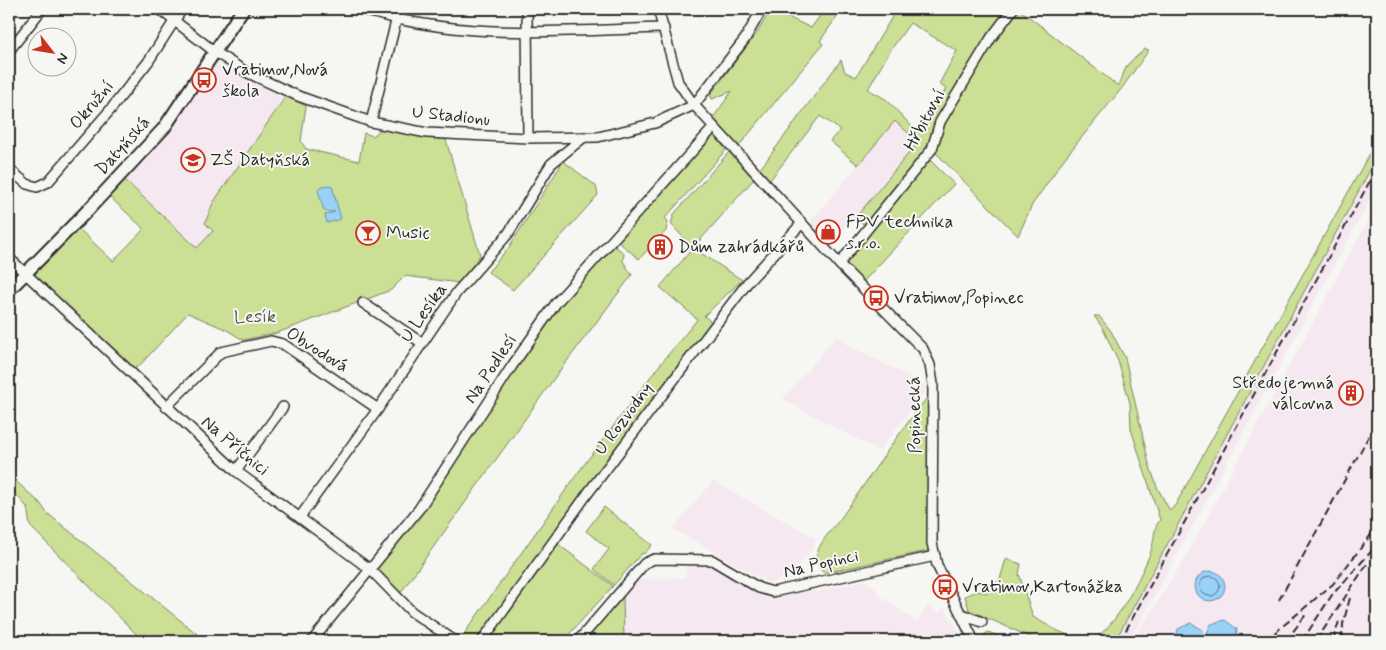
<svg xmlns="http://www.w3.org/2000/svg" width="1386" height="650" font-family="Mynerve,sans-serif">
<style>
.built{fill:#f6e8f0}
.green{fill:#cbdf95;stroke:#7b8560;fill-rule:evenodd}
.water{fill:#99d2f9;stroke:#6d8fa7}
.lines{fill:none;stroke-linecap:round;stroke-linejoin:round}
.shore{stroke:#576e7d;stroke-width:1}
.minor-casing{stroke:#2b2b2b;stroke-width:12}
.major-casing{stroke:#2b2b2b;stroke-width:15}
.minor{stroke:#f6f6f2;stroke-width:9}
.major{stroke:#f6f6f2;stroke-width:11}
.rail{stroke:#2b2b2b;stroke-width:2;stroke-dasharray:8 4;stroke-linecap:butt}
.labels{text-anchor:middle;dominant-baseline:central;stroke-width:4;stroke-linejoin:round;paint-order:stroke}
.poi-label{font-size:18px;fill:#2b2b2b;stroke:#f6f6f2;text-anchor:start}
.street-label{font-size:18px;fill:#2b2b2b;stroke:#f6f6f2}
.park-label{font-size:18px;fill:#535846;stroke:#f6f6f2}
</style>
<rect width="100%" height="100%" fill="#f6f6f2"/>
<filter id="ink" filterUnits="userSpaceOnUse"><feTurbulence type="fractalNoise" baseFrequency=".02" numOctaves="2"/><feDisplacementMap in="SourceGraphic" scale="10" xChannelSelector="R" yChannelSelector="G"/><feConvolveMatrix kernelMatrix="1 2 1 2 8 2 1 2 1" color-interpolation-filters="sRGB"/></filter>
<g filter="url(#ink)">
<g class="built">
<path d="M217,59L259,84L286,96L213,203V231L196,248L125,180L167,132Z"/>
<path d="M895,120L918,142L852,222L850,221L827,244L809,224Z"/>
<path d="M1377,157V186L1130,641H1115Z"/>
<path d="M1377,204V641H1133L1188,553Z"/>
<path d="M837,336L850,346L928,387L879,451L783,399Z"/>
<path d="M713,481L817,539L810,552L788,577L769,583L673,529Z"/>
<path d="M709,562L768,600L814,590L818,593L822,590L865,580L877,590L876,593L917,622L928,606L939,613L944,608L965,641H624L623,597L636,580L682,578L686,575V563Z"/>
</g>
<g class="green">
<path d="M771,9L811,28L825,9H842L820,41L823,44L738,147L713,118L732,91L712,99L710,95L757,33Z"/>
<path d="M893,9H1019L1118,86L1127,65L1145,49L1149,50L1122,88L1064,159L1032,205L1018,236L934,151L867,228L856,217L918,142L895,121L858,165L830,141L840,130L820,116L770,180L760,169L841,60L845,72L856,77L892,17ZM910,23L957,51L939,84L946,89L918,133L887,100L868,89L890,51Z"/>
<path d="M286,96L306,106L301,141L306,149L359,161L364,133L373,136L381,129L446,140L480,255L460,283L405,276L391,290L277,333L243,340L227,330L188,313L140,365L135,368L128,365L33,276L78,228L113,261L144,229L109,196L125,180L197,248L213,231L205,223L213,203Z"/>
<path d="M713,133L726,150L665,218L668,221L666,231L639,259L616,240Z"/>
<path d="M1377,140V157L1115,641H1039L969,610L965,596L977,591L988,593L1000,579L1006,559L1021,564L1019,574L1033,617C1045,624 1072,640 1086,640C1111,641 1143,572 1151,551C1155,539 1153,528 1160,520L1131,429L1130,403L1118,361L1102,327L1094,316H1099L1111,331L1125,358L1149,464L1157,487L1170,511L1176,504Z"/>
<path d="M729,152L754,179L693,248L742,280L704,316L714,324L478,641H459L580,470L658,367L696,321L697,319L660,287L693,248L671,224L674,214Z"/>
<path d="M559,158L596,186L598,195L513,290L488,272L509,247L561,165L556,161Z"/>
<path d="M929,159L954,184L863,282L844,263Z"/>
<path d="M612,244L624,253L623,261L632,275L558,373L399,595L375,570L557,308Z"/>
<path d="M930,394L928,551L824,573C818,568 815,560 817,553C822,538 835,527 843,515C872,474 898,433 930,394Z"/>
<path d="M9,475L40,503L47,513L206,641H143L30,526L27,507L9,486Z"/>
<path d="M604,507L652,545L645,553L641,554L614,585L594,569L609,549L586,531Z"/>
<path d="M558,544L613,586L563,641H485L554,545Z"/>
<path d="M623,597L624,641H585Z"/>
<path d="M988,632L1011,641H980L979,639Z"/>
</g>
<g class="water">
<path d="M329,185L332,186L341,219L327,223L325,215L335,212L324,211L318,190L320,187Z"/>
<circle cx="1210" cy="586" r="15"/>
<path d="M1225,620L1237,629L1236,641H1209L1207,633L1211,624Z"/>
<path d="M1191,623L1203,630L1205,641H1175L1178,629Z"/>
</g>
<g class="lines">
<circle class="shore" cx="1210" cy="586" r="10"/>
<g class="minor-casing">
<g id="minor">
<path d="M159,9L215,52L246,72L298,96L371,122L427,133L528,138L598,137L655,123L694,105L745,39L762,9"/>
<path d="M361,9C460,41 561,31 664,28"/>
<path d="M527,9L528,138"/>
<path d="M658,9L678,82L694,105L841,266L923,349L930,365L933,384L932,543L937,565L974,641"/>
<path d="M9,51L42,9"/>
<path d="M371,122L399,9"/>
<path d="M9,169L27,184L37,187L48,182L111,109L148,62L182,9"/>
<path d="M9,258L236,471L371,570L412,612L455,641"/>
<path d="M839,264L932,149L940,122L991,38L1013,9"/>
<path d="M363,303L422,343"/>
<path d="M166,407L221,352L271,341L283,344L378,409"/>
<path d="M236,471L283,407"/>
<path d="M300,517L378,409L457,292L508,234L551,164L584,137"/>
<path d="M962,614L982,622"/>
<path d="M312,641L419,509L512,366L556,303L714,127"/>
<path d="M482,641L588,493L748,282L802,223"/>
<path d="M578,641L645,563L654,559L712,560L759,588L773,592L935,556"/>
</g>
</g>
<g class="major-casing">
<path id="major" d="M9,290L88,210L164,128L243,9"/>
</g>
<use href="#minor" class="minor"/>
<use href="#major" class="major"/>
<g class="rail">
<path d="M1279,600L1377,421"/>
<path d="M1120,641L1377,168"/>
<path d="M1265,641L1333,584L1377,527"/>
<path d="M1286,641L1307,613"/>
<path d="M1302,641L1332,595L1377,545"/>
<path d="M1316,641L1369,561"/>
<path d="M1333,641L1340,618"/>
<path d="M1342,641L1343,624L1351,594"/>
</g>
</g>
</g>
<defs>
<g id="bus-ring" transform="scale(1.25)"><circle r="9.5" fill="#f6f6f2" stroke="#c8321e" stroke-width="1.5"/><path d="M-5-6H5V4H4V6H2V4H-2V6H-4V4H-5ZM-3.5-4V0h7V-4ZM-3.5 1.2v1.5H-2V1.2ZM2 1.2v1.5H3.5V1.2Z" fill="#c8321e"/></g>
<g id="school-ring" transform="scale(1.25)"><circle r="9.5" fill="#f6f6f2" stroke="#c8321e" stroke-width="1.5"/><path d="M0-5L7-2L0 1L-7-2ZM-4 1L0 2.5L4 1V4Q0 6-4 4Z" fill="#c8321e"/></g>
<g id="shop-ring" transform="scale(1.25)"><circle r="9.5" fill="#f6f6f2" stroke="#c8321e" stroke-width="1.5"/><path d="M-5-2.5h2.3a2.7 3.5 0 0 1 5.4 0H5L5.5 6h-11ZM-1.5-2.5h3a1.5 2.3 0 0 0-3 0Z" fill="#c8321e"/></g>
<g id="bar-ring" transform="scale(1.25)"><circle r="9.5" fill="#f6f6f2" stroke="#c8321e" stroke-width="1.5"/><path d="M-6-5H6L.8 .8V4.5H3.5V6h-7V4.5H-.8V.8Z" fill="#c8321e"/></g>
<g id="building-ring" transform="scale(1.25)"><circle r="9.5" fill="#f6f6f2" stroke="#c8321e" stroke-width="1.5"/><path d="M-4-6H4V6H1V3H-1V6H-4ZM-2.5-4.3h1.7v1.8h-1.7ZM.8-4.3h1.7v1.8H.8ZM-2.5-1h1.7V.8h-1.7ZM.8-1h1.7V.8H.8Z" fill="#c8321e"/></g>
</defs>
<g fill-rule="evenodd">
<use href="#bus-ring" x="204" y="80"/>
<use href="#school-ring" x="193" y="160"/>
<use href="#shop-ring" x="828" y="232"/>
<use href="#bar-ring" x="368" y="233"/>
<use href="#building-ring" x="660" y="247"/>
<use href="#bus-ring" x="876" y="298"/>
<use href="#building-ring" x="1351" y="393"/>
<use href="#bus-ring" x="945" y="587"/>
</g>
<g class="labels">
<g class="poi-label">
<text x="222" y="70">Vratimov,Nová<tspan x="222" dy="21">škola</tspan></text>
<text x="210" y="160">ZŠ Datyňská</text>
<text x="846" y="222">FPV technika<tspan x="846" dy="21">s.r.o.</tspan></text>
<text x="386" y="233">Music</text>
<text x="678" y="247">Dům zahrádkářů</text>
<text x="894" y="298">Vratimov,Popinec</text>
<text x="1334" y="383" text-anchor="end">Středojemná<tspan x="1334" dy="21">válcovna</tspan></text>
<text x="962" y="587">Vratimov,Kartonážka</text>
</g>
<g class="street-label">
<text transform="translate(92 105) rotate(-50)">Okružní</text>
<text transform="translate(451 116) rotate(6)">U Stadionu</text>
<text transform="translate(925 120) rotate(-62)">Hřbitovní</text>
<text transform="translate(123 146) rotate(-48)">Datyňská</text>
<text transform="translate(424 313) rotate(-55)">U Lesíka</text>
<text transform="translate(317 350) rotate(32)">Obvodová</text>
<text transform="translate(491 369) rotate(-56)">Na Podlesí</text>
<text transform="translate(915 415) rotate(-91)">Popinecká</text>
<text transform="translate(624 419) rotate(-53)">U Rozvodny</text>
<text transform="translate(235 446) rotate(40)">Na Příčnici</text>
<text transform="translate(821 564) rotate(-13)">Na Popinci</text>
</g>
<g class="park-label">
<text x="255" y="317">Lesík</text>
</g>
</g>
<rect width="1386" height="650" fill="none" stroke="#f6f6f2" stroke-width="30"/>
<rect x="15" y="15" width="1356" height="620" fill="none" stroke="#2b2b2b" stroke-width="2" filter="url(#ink)"/>
<g transform="translate(52 52) rotate(121)"><circle r="24" fill="#f6f6f2" stroke="#a5a5a2"/>
<path d="M0-4L9 19L0 12L-9 19Z" fill="#c8321e"/>
<text y="-8" font-size="14" font-weight="bold" text-anchor="middle" fill="#2b2b2b">N</text>
</g>
</svg>
